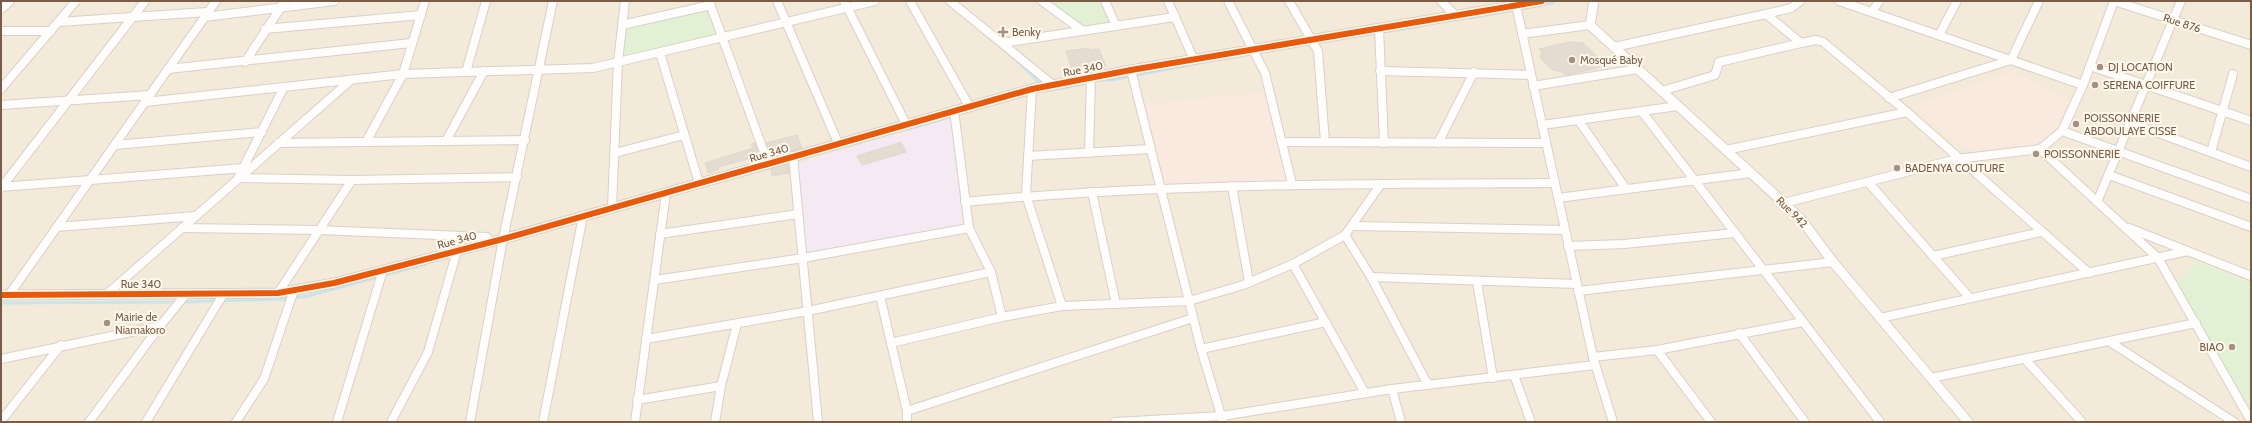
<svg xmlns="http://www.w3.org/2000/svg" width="2252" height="423" font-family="Cabin,sans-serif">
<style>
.residential{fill:#f4eada}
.commercial{fill:#f9e9de}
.education{fill:#f5eaf3}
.green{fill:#e2f0d4}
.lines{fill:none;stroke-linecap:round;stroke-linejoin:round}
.stream{stroke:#cae5ea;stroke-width:3}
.building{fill:#e5dcd1;stroke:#e1d7cc}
.minor-casing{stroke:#d7d1c9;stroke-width:10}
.tertiary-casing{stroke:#d7d1c9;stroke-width:11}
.minor{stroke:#fefdfc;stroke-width:8}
.tertiary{stroke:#fefdfc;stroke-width:9}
.cycleway-casing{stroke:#fff9ed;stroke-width:8}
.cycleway{stroke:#e8590c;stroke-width:6}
.poi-dot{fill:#a59181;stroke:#fff9ed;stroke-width:1.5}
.labels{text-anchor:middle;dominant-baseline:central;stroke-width:4;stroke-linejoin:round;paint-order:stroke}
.street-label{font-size:11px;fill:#795c48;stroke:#fff9ed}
.poi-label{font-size:11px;fill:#795c48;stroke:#fff9ed;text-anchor:start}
</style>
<rect width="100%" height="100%" fill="#f8f4eb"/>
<rect class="residential" x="1" y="1" width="2250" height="421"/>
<g class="commercial">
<path d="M2012,72L2069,99L2053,135L2038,146L1968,151L1911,106Z"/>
<path d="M1266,92L1287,183L1164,186L1145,104Z"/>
</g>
<path class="education" d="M951,119L963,225L807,254L798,163Z"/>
<g class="green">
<path d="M1045,1H1098L1109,23L1082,27Z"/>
<path d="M706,10L717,34L628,58L623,55L625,30Z"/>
<path d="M2196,262L2251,283V410L2176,282Z"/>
</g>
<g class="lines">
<g class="stream">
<path d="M1541,5L1553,3"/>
<path d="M1470,18L1530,7"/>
<path d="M1370,34L1421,26"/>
<path d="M1015,59L1039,82"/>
<path d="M1098,80H1112L1210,61"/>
<path d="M1051,90L1083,84"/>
<path d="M908,129L943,119"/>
<path d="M847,146L878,137"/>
<path d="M741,176L772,167"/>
<path d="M1,303L185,302L284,299L308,296L426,264"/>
</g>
</g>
<g class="building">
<path d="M1569,42L1583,43L1604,63L1598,68L1566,75L1562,72L1553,70L1540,58L1542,53L1539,49Z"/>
<path d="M1089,48L1090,50L1099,49L1106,66L1073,72L1066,51Z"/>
<path d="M797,135L802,148L776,155L775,152L770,153L766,143Z"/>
<path d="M901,142L906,152L862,165L857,156Z"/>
<path d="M755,143L760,156L718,167L719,170L708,173L705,163L753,148L751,144Z"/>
<path d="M788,164L789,173L772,176L771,169Z"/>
</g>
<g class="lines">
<g class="minor-casing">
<g id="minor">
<path d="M709,1L768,163"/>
<path d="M777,1L838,143"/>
<path d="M844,1L906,124"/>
<path d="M910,1L969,106"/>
<path d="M950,1L1053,85"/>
<path d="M1042,1L1083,31"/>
<path d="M1105,1L1116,26"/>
<path d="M1168,1L1194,60"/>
<path d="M1228,1L1265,73L1292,184"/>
<path d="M1289,1L1318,51L1325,142"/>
<path d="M1441,1L1455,15"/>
<path d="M1510,1L1516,5L1593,357L1613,422"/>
<path d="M1839,1L2083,85"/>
<path d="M1,9L10,1"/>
<path d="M1872,12L1879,1"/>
<path d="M1766,14L1791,8L1800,1"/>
<path d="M204,17L334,1"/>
<path d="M58,22L207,12"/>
<path d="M622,25L711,5"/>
<path d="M1379,28L1384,143"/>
<path d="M265,29L421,15"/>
<path d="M1,31H51"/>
<path d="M1522,34L1590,25"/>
<path d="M1939,35L1957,1"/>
<path d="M1002,43L1175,17"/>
<path d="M1801,43L1816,40L1823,42L1907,112L2089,273"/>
<path d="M1614,47L1766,14L1801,43L1719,62L1715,75L1662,91"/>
<path d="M660,53L699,183"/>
<path d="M245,62L285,1"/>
<path d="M2090,66L2251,121"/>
<path d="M168,69L411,43"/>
<path d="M1131,70L1201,349L1223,422"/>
<path d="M1380,71L1531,75"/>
<path d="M466,72L486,1"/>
<path d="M1533,86L1638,69"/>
<path d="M284,87L238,178L352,180L517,177"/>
<path d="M1,89L76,1"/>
<path d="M1032,89L1026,195L1062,306"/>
<path d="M1889,98L2011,60L2039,1"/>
<path d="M145,102L403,74L593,68L875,1"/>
<path d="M1,105L150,95"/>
<path d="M954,110L969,228L991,272L1002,317"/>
<path d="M1643,113L1880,422"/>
<path d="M1579,121L1626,189"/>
<path d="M2131,123L2251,167"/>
<path d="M1542,125L1678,106"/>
<path d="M2062,131L2251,199"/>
<path d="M446,141L484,71"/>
<path d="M366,142L403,74L425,1"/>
<path d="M1282,142L1546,143"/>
<path d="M278,143L525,140"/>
<path d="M1438,143L1474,72"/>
<path d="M115,145L262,132"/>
<path d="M2040,149L2158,258L2251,421"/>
<path d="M1726,150L1907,112"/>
<path d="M2211,152L2233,74"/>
<path d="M615,153L684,135"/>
<path d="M1089,153L1091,77"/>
<path d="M793,156L818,422"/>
<path d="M1028,156L1150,149"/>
<path d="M2109,175L2251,227"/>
<path d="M1868,182L1933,256"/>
<path d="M1232,186L1249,282"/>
<path d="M1,187L244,168"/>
<path d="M1,188L145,1"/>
<path d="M1092,192L1116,304"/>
<path d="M1558,198L1751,173"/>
<path d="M965,202C1161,183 1358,184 1555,183"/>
<path d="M2097,202L2181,1"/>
<path d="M1784,203L1957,159L2040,149L2062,131L2083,85L2114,1L2251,45"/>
<path d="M612,208L618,62L625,1"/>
<path d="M1353,226L1565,230"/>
<path d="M57,227L196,216"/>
<path d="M182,228L318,230L487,237L489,242"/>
<path d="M2129,228L2251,276"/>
<path d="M660,234L798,214"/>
<path d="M1345,235L1371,277L1428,385"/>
<path d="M1568,246L1624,244L1735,233"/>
<path d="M1293,264L1365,393"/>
<path d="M1371,277L1577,284"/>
<path d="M655,280L803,258L969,228"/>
<path d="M1477,282L1493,378"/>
<path d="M1578,291L1833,262"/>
<path d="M278,293L352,180"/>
<path d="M107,294L351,80"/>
<path d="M9,295L216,1"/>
<path d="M880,296L907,411V422"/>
<path d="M1970,298L1933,256L2041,232"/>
<path d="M1880,318L2188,251"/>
<path d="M160,326L186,294"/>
<path d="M1739,333L1805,422"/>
<path d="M646,339L808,311L991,272"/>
<path d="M2110,342L2234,422"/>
<path d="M891,343L1002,317L1062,306L1189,301L1243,285L1293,264L1345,235L1381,184"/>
<path d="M1201,349L1326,322"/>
<path d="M1657,350L1711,422"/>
<path d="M1593,357L1657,350L1803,322"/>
<path d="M1,359L160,326L89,422"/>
<path d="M2025,359L2082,422"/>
<path d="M1514,375L1531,422"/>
<path d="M1931,378L2196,323"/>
<path d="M1392,389L1401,422"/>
<path d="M637,400L721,386"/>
<path d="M907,411L1193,318"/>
<path d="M1,421L61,345"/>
<path d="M146,422L224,293"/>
<path d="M236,422L264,379L294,290"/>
<path d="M337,422L383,270"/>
<path d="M391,422L428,352L457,251"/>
<path d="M470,422L503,239L553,1"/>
<path d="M543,422L583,216"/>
<path d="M635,422L666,193"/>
<path d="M715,422L721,386L737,324"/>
<path d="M1115,422L1222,416L1392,389L1595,365"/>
</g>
</g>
<g class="tertiary-casing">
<g id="tertiary">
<path d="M1594,1L1590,25L1801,219L1833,262L1968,422"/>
<path d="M1,295L278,293L334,283L503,239L1032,89L1131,70L1542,1"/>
</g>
</g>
<use href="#minor" class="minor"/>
<use href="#tertiary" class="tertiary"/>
<g class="cycleway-casing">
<path id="cycleway" d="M1,295L278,293L334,283L503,239L1032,89L1131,70L1542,1"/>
</g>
<use href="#cycleway" class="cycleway"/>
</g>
<g class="poi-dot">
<path d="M1001 26h4v4h4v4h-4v4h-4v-4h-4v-4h4z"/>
<circle cx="1572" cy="60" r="4"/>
<circle cx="2100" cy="67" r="4"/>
<circle cx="2095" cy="85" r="4"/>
<circle cx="2076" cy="124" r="4"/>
<circle cx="2036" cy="154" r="4"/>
<circle cx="1897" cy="168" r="4"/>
<circle cx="107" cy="323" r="4"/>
<circle cx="2232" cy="347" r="4"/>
</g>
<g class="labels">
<g class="street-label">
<text transform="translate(2182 23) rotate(18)">Rue 876</text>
<text transform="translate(1083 69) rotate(-11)">Rue 340</text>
<text transform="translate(769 153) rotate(-16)">Rue 340</text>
<text transform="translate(1792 212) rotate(45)">Rue 942</text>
<text transform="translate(457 240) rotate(-15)">Rue 340</text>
<text x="141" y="284">Rue 340</text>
</g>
<g class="poi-label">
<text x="1012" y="32">Benky</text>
<text x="1580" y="60">Mosqué Baby</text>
<text x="2108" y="67">DJ LOCATION</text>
<text x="2103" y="85">SERENA COIFFURE</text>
<text x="2084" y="118">POISSONNERIE<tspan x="2084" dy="13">ABDOULAYE CISSE</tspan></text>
<text x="2044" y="154">POISSONNERIE</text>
<text x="1905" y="168">BADENYA COUTURE</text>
<text x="115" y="317">Mairie de<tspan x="115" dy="13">Niamakoro</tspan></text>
<text x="2224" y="347" text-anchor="end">BIAO</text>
</g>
</g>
<rect width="2252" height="423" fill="none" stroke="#795c48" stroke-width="4"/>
</svg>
